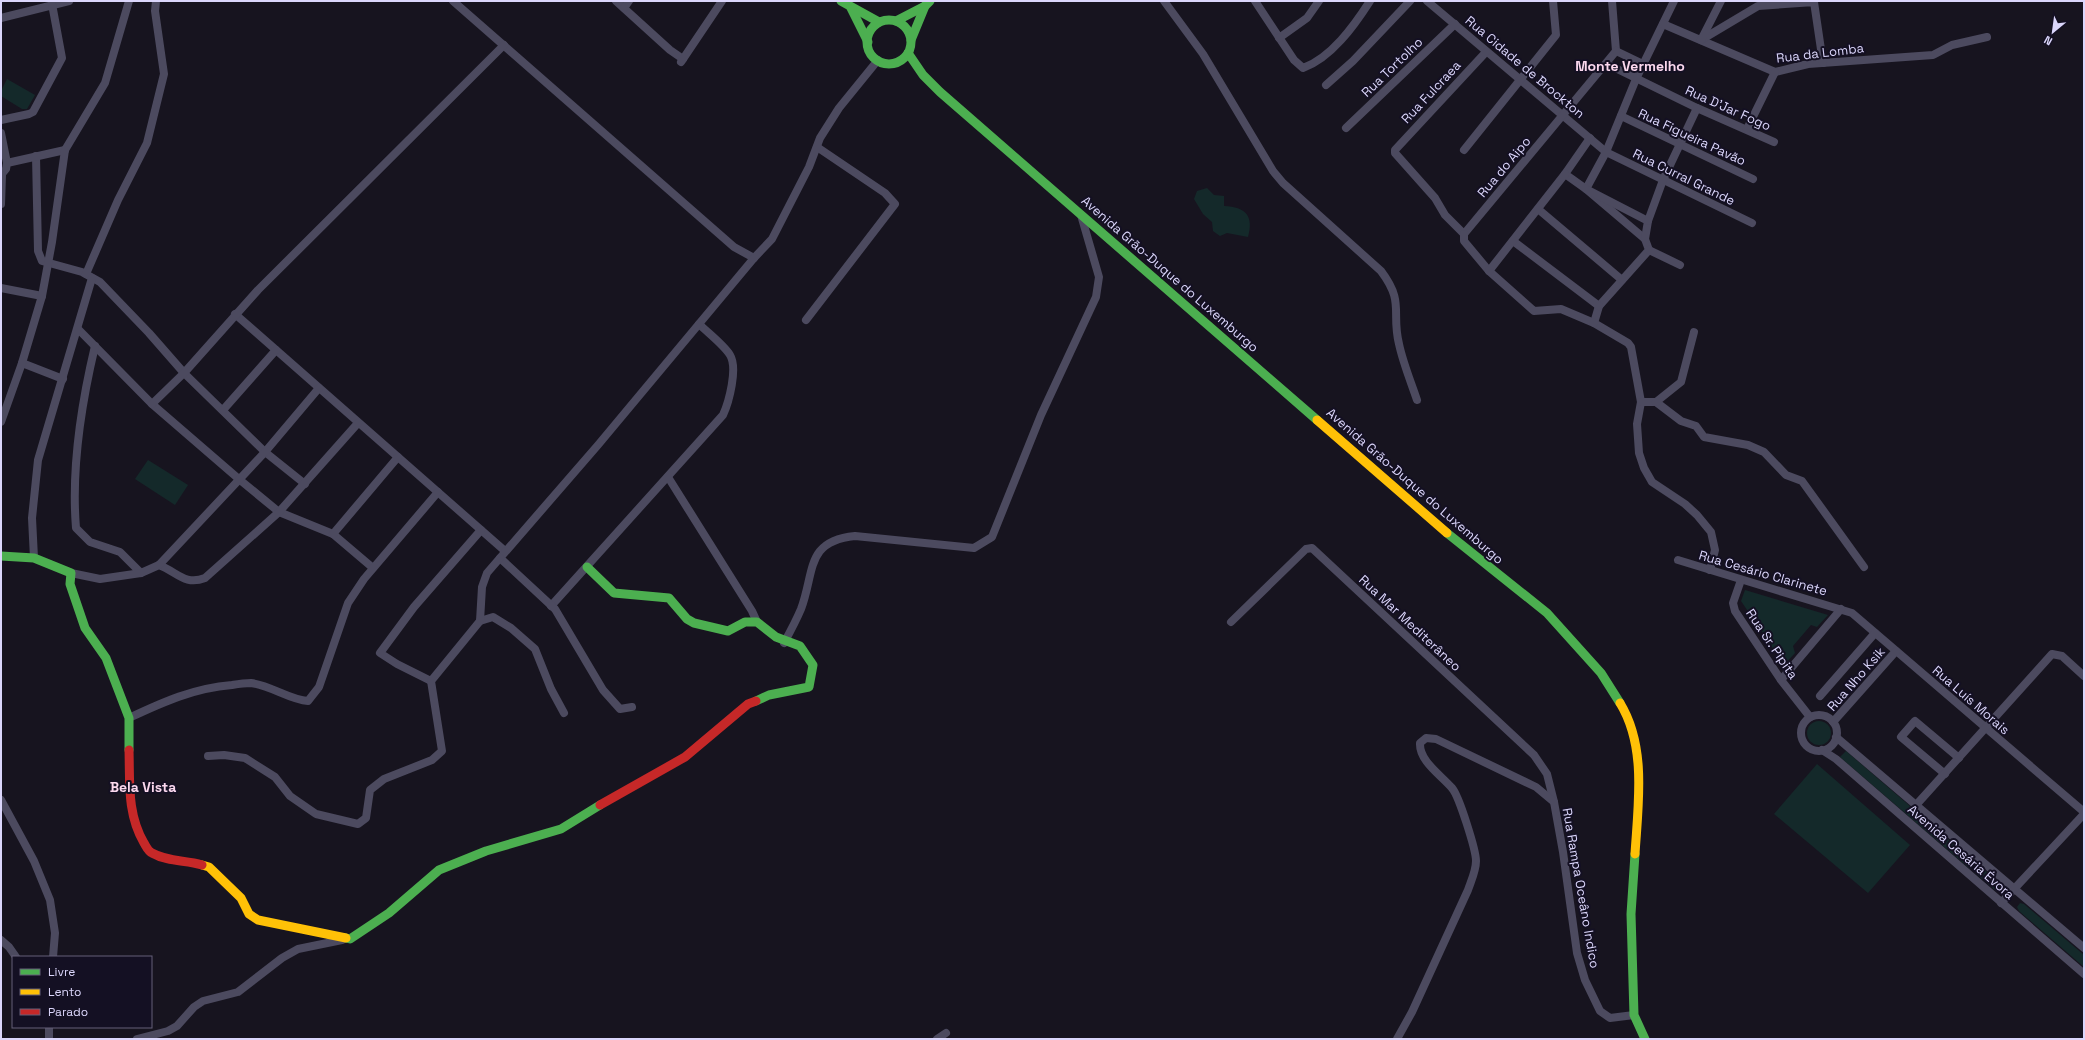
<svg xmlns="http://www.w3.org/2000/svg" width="2085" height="1040" font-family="'Space Grotesk',sans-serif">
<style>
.green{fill:#14292a}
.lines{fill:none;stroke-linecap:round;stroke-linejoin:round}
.street{stroke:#4c4a5f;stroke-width:8}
.fast{stroke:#4caf50;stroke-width:9}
.slow{stroke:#ffc107;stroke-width:9}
.jam{stroke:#c62828;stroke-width:9}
.labels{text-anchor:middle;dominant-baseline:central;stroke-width:4;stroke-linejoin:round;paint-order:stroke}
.street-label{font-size:13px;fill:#dbd6fb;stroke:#141023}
.neighbourhood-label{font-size:14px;font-weight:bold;fill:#fbd8ee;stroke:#141023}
</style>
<rect width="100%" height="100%" fill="#17141f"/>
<g class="green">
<path d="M7,79L35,95L27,109H22L1,96V91Z"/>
<path d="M1207,188L1214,195L1224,196V206C1246,207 1254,216 1248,237L1227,233L1220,236L1213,231L1212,222L1203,214L1194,199L1197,191Z"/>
<path d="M148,460L188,485L175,505L135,479Z"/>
<path d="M1745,590L1828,615L1817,627L1811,625L1793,646L1795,653L1784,665L1741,601Z"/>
<circle cx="1819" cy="733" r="12"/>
<path d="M1846,751L1976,863L1970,869L1840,757Z"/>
<path d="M1817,764L1910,845L1868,893L1774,814Z"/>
<path d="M1981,867L2001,884V889L1996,891L1975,873Z"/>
<path d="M2020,903L2024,904L2084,955V967L2019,911L2017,907Z"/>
</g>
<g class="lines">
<g class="street">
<path d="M453,1L734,247L754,258"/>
<path d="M616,1L670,50L683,59"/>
<path d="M1164,1L1203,54L1273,171L1283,183L1381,271C1405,303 1391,311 1399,344C1403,363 1411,382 1417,400"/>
<path d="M1255,1L1294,60L1303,68C1331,58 1354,26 1370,1"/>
<path d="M1427,1L1606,152L1752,223"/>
<path d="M1612,1L1616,51"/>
<path d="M1674,1L1636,79L1606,152L1586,189L1645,239L1649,250L1599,306L1594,323L1628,343L1631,347L1641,402L1637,424L1639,453L1644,468L1652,482L1685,504L1697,515L1711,532L1715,550L1710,570"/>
<path d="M624,8L629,1"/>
<path d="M1,18L69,1"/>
<path d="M1663,24L1775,72L1808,64L1933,55L1952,45L1987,37"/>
<path d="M1279,38L1307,18L1319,1"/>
<path d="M1701,40L1758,6L1814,2L1823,63"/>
<path d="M1701,40L1721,1"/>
<path d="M1616,51L1643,64"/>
<path d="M681,62L722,1"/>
<path d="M1607,64L1697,108L1774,142"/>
<path d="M1326,85L1353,61L1410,1"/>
<path d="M1621,116L1753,179"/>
<path d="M1,120L29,114L33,112L62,58L52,4"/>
<path d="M1346,128L1455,24"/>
<path d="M1747,129L1775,72"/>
<path d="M1,133L7,163"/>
<path d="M1590,138L1565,174L1586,189L1648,221L1645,239"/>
<path d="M1464,150L1556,35L1553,1"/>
<path d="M36,156L38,251L42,261L82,272L100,282L149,333L184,373L265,452L305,484"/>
<path d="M1,175L6,169L7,163L65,150"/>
<path d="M1,204L2,175"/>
<path d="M1538,209L1622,280"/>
<path d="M1648,221L1663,180L1697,108"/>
<path d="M1464,234L1445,215L1435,198L1395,153V150L1486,52"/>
<path d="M1464,234L1616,51"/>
<path d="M1464,234V241L1489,271L1534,311L1561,309L1594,323"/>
<path d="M1513,241L1599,306"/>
<path d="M1649,250L1680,265"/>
<path d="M1489,271L1565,174"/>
<path d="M86,274L118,200L147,143L164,74L155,11L156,1"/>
<path d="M1,288L42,296"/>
<path d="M235,314L505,551"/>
<path d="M806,320L895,204L885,193L817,147"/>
<path d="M78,329L152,404L240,480L279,512L333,534L373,568"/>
<path d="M95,346C81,405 71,467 76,528L90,542L120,552L141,573"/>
<path d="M22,363L63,379"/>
<path d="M1641,402H1656L1681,421L1696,426L1704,437L1748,445L1764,452L1786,475L1802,481L1864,567"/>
<path d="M1656,402L1681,382L1694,332"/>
<path d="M152,404L184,373L258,290L504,45"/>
<path d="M223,410L276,350"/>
<path d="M1,422L22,363L42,296L52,242L65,150L105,83L129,1"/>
<path d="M668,477L752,611L757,622"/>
<path d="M333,534L398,457"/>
<path d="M34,558L32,518L38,460L92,278"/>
<path d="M1678,560L1852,613L2084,812"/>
<path d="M159,565C177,572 185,586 205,578L279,512L358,423"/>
<path d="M71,573L100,579L141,573L159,565L265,452L319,388"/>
<path d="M1741,580L1733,603L1735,611L1781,680L1810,717"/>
<path d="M551,606L723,415C729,402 738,368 730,355C724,345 707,332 699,324"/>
<path d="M480,621L493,617L511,628L535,649L551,689L564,713"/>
<path d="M1231,622L1306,549L1312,548L1534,755L1547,774L1554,802"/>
<path d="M784,643C790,632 796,621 801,609C815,572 805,541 855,536L974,548L992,537L1041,415L1096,297L1099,277L1081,215"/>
<path d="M1781,680L1841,609"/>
<path d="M431,681L397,664L380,653L414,607L481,530"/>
<path d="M1820,696L1875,633"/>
<path d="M632,707L620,709L603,690L555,609L500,558L598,445L754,258L772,239L809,167L820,138L839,108L878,60"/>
<circle cx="1819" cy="733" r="18"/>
<path d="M129,718C163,702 194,688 232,685C238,684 245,683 251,683C270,685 290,700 308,701L319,687L348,603L364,579L438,492"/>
<path d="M1833,722L1896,651"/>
<path d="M1836,737L2084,948"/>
<path d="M1822,750L1836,759L2084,974"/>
<path d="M208,756L224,755L245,758L275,777L290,796L316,814L358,824L366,818L370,790L384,779L432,760L442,751L431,681L480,621L482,587L487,573L500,558"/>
<path d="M1945,774L1901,737L1915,721L1959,758"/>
<path d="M1,800L34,861L50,900L55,933L53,957"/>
<path d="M1917,804L2052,654L2062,656L2084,676"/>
<path d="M2001,903L2084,814"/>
<path d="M1,940L9,947L16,957"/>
<path d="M49,1027V1039"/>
<path d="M137,1039L168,1031L177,1026L194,1007L203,1001L238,992L282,958L298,949L342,940"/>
<path d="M937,1039L946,1033"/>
<path d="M1397,1039L1412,1012L1468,890C1471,881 1476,871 1476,861C1476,850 1459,796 1452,788C1441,775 1419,761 1420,743L1426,738L1436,739L1536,787L1554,802L1563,852L1577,953L1585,980L1600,1011L1610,1018L1634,1015"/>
</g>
<g class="fast">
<path d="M841,1L879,22"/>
<path d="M851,8L868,42"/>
<circle cx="889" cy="42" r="22"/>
<path d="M896,21L925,6"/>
<path d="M911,40L925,6L930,1"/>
<path d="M908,53L923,75L940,92L1317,420"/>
<path d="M1447,533L1547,613L1601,673L1620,703"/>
<path d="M1,556L34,558L71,573L70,584L85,628L106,658L129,718V750"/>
<path d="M587,567L614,593L669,598L687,619L694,623L728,631L745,622H757L776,637L800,646L813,665L809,687L769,695L756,701"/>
<path d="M1635,854L1631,914L1634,1015L1645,1039"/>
<path d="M346,938L350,939L389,913L439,870L486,851L561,829L600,805"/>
</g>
<g class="slow">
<path d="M1317,420L1447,533"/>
<path d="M1620,703C1647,747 1638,805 1635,854"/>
<path d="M202,865L209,867L241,898L249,914L258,920L346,938"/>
</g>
<g class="jam">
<path d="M129,750C130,783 127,814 144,843C146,846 148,851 152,853C168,862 185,860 202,865"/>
<path d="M600,805L685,757L748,704L756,701"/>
</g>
</g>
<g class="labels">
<g class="street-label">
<text transform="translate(1820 53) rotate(-7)">Rua da Lomba</text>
<text transform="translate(1392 67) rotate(-44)">Rua Tortolho</text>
<text transform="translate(1525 67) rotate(40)">Rua Cidade de Brockton</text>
<text transform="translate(1431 92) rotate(-47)">Rua Fulcraea</text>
<text transform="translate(1728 108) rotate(24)">Rua D'Jar Fogo</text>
<text transform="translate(1692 137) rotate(25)">Rua Figueira Pavão</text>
<text transform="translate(1504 167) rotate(-50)">Rua do Aipo</text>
<text transform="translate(1684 177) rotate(26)">Rua Curral Grande</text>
<text transform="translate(1170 274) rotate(41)">Avenida Grão-Duque do Luxemburgo</text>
<text transform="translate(1415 486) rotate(41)">Avenida Grão-Duque do Luxemburgo</text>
<text transform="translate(1763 573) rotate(16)">Rua Cesário Clarinete</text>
<text transform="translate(1410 623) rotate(43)">Rua Mar Mediterâneo</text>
<text transform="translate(1772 644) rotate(56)">Rua Sr. Pipita</text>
<text transform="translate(1856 679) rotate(-49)">Rua Nho Ksik</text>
<text transform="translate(1971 700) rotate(41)">Rua Luís Morais</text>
<text transform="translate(1961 852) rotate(41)">Avenida Cesária Évora</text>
<text transform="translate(1581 888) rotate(80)">Rua Rampa Oceâno Indico</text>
</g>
<g class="neighbourhood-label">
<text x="1630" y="66">Monte Vermelho</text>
<text x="143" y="787">Bela Vista</text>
</g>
</g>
<rect width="2085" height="1040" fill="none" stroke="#dbd6fb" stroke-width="4"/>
<rect x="12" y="956" width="140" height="72" fill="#141023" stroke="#645f79"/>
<rect x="20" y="969" width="20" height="6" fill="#4caf50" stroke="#645f79"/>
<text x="48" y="976" font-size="12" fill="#dbd6fb">Livre</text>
<rect x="20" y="989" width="20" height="6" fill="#ffc107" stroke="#645f79"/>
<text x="48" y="996" font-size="12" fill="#dbd6fb">Lento</text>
<rect x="20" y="1009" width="20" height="6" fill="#c62828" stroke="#645f79"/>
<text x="48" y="1016" font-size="12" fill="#dbd6fb">Parado</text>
<g transform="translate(2053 32) rotate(209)" stroke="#141023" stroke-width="3" paint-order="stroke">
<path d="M0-3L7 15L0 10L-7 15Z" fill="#dbd6fb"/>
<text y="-6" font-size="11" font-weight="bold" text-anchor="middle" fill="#dbd6fb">N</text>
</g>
</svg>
